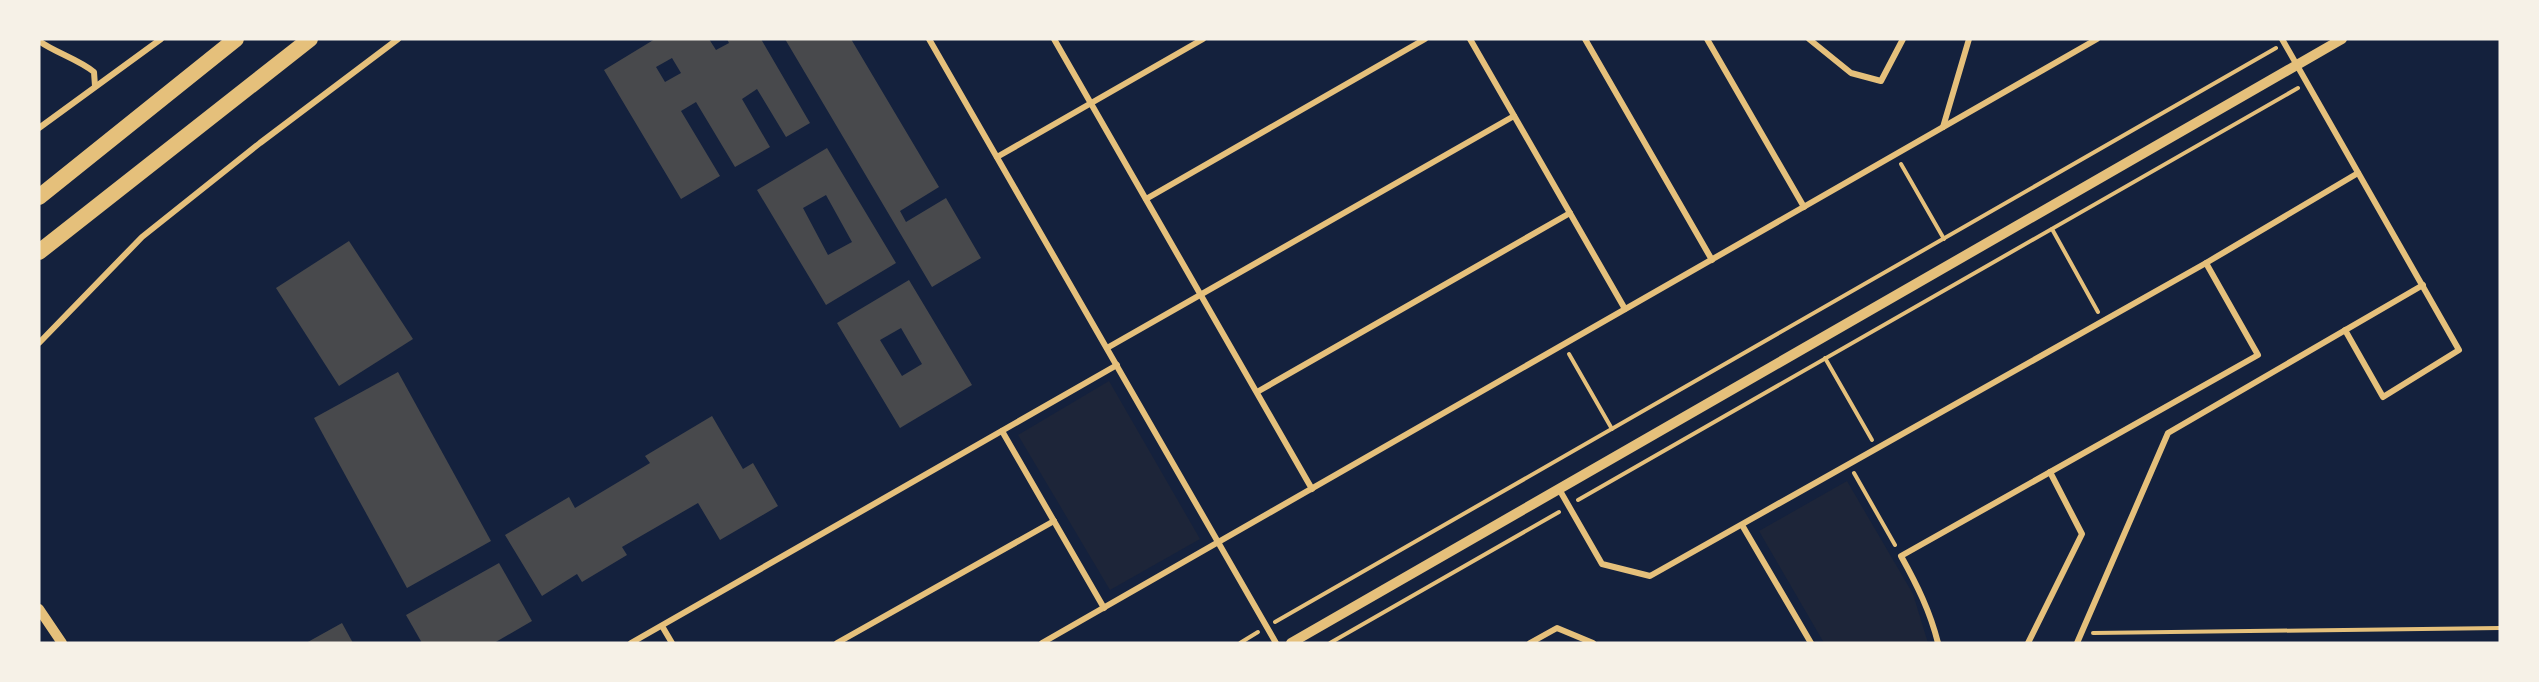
<svg xmlns="http://www.w3.org/2000/svg" width="2539" height="682" font-family="Barlow,sans-serif">
<style>
.green{fill:#1d2539}
.building{fill:#48494c;fill-rule:evenodd}
.lines{fill:none;stroke-linecap:round;stroke-linejoin:round}
.path{stroke:#e5c07b;stroke-width:4}
.minor{stroke:#e5c07b;stroke-width:6}
.tertiary{stroke:#e5c07b;stroke-width:10}
.motorway{stroke:#e5c07b;stroke-width:16}
</style>
<rect width="100%" height="100%" fill="#14213d"/>
<g class="green">
<path d="M1109,381L1200,539L1110,590L1018,435Z"/>
<path d="M1847,481L1913,594L1928,643H1824L1759,531Z"/>
</g>
<g class="building">
<path d="M655,39H709L716,50L729,43L727,39H761L810,123L786,137L757,89L742,99L770,147L735,167L696,102L681,111L720,176L681,199L604,70ZM672,58L681,73L665,82L656,67Z"/>
<path d="M785,39H851L939,187L900,211L906,222L946,198L981,258L932,287Z"/>
<path d="M827,148L896,263L826,305L757,190ZM826,195L852,242L828,255L803,208Z"/>
<path d="M349,241L413,339L339,386L276,288Z"/>
<path d="M909,280L972,385L900,428L837,323ZM901,328L922,364L902,376L880,340Z"/>
<path d="M398,372L491,541L407,588L314,418Z"/>
<path d="M712,416L743,469L753,463L778,506L720,540L698,503L622,547L627,555L582,582L577,574L542,596L505,535L569,497L575,508L650,463L645,456Z"/>
<path d="M499,563L532,621L494,643H422L406,615Z"/>
<path d="M342,623L353,643H306Z"/>
</g>
<g class="lines">
<g class="path">
<path d="M1901,164L1944,239"/>
<path d="M2052,229L2098,312"/>
<path d="M1569,354L1612,429"/>
<path d="M1825,358L1872,440"/>
<path d="M1854,473L1895,545"/>
<path d="M1578,500L2298,88"/>
<path d="M1275,622L2276,48"/>
<path d="M2093,633L2500,628"/>
<path d="M1240,643L1258,632"/>
<path d="M1330,643L1559,512"/>
</g>
<g class="minor">
<path d="M929,39L1276,643"/>
<path d="M1054,39L1312,489"/>
<path d="M1470,39L1625,309"/>
<path d="M1585,39L1712,260"/>
<path d="M1707,39L1804,207"/>
<path d="M1809,39L1851,73L1881,81L1903,39"/>
<path d="M2282,39L2459,350L2383,397L2345,330"/>
<path d="M39,41C56,53 78,59 94,72L95,86"/>
<path d="M1943,127L1969,39"/>
<path d="M39,128L161,39"/>
<path d="M997,157L1203,39"/>
<path d="M1146,199L1425,39"/>
<path d="M39,343L142,237L260,143L398,39"/>
<path d="M1107,348L1514,116"/>
<path d="M1257,392L1570,213"/>
<path d="M1002,431L1104,608"/>
<path d="M1559,489L1602,564L1650,576L2206,263L2358,173"/>
<path d="M1742,525L1811,643"/>
<path d="M662,626L672,643"/>
<path d="M631,643L1117,365"/>
<path d="M837,643L1054,521"/>
<path d="M1042,643L2097,39"/>
<path d="M1530,643L1557,628L1593,643"/>
<path d="M1938,643C1930,611 1917,585 1901,556L2258,355L2206,263"/>
<path d="M2028,643L2082,534L2050,472"/>
<path d="M2077,643L2168,433L2423,285"/>
</g>
<g class="tertiary">
<path d="M39,609L62,643"/>
<path d="M1291,643L2342,39"/>
</g>
<g class="motorway">
<path d="M39,197L236,39"/>
<path d="M39,252L310,39"/>
</g>
</g>
<rect width="2539" height="682" fill="none" stroke="#f6f1e7" stroke-width="81"/>
</svg>
